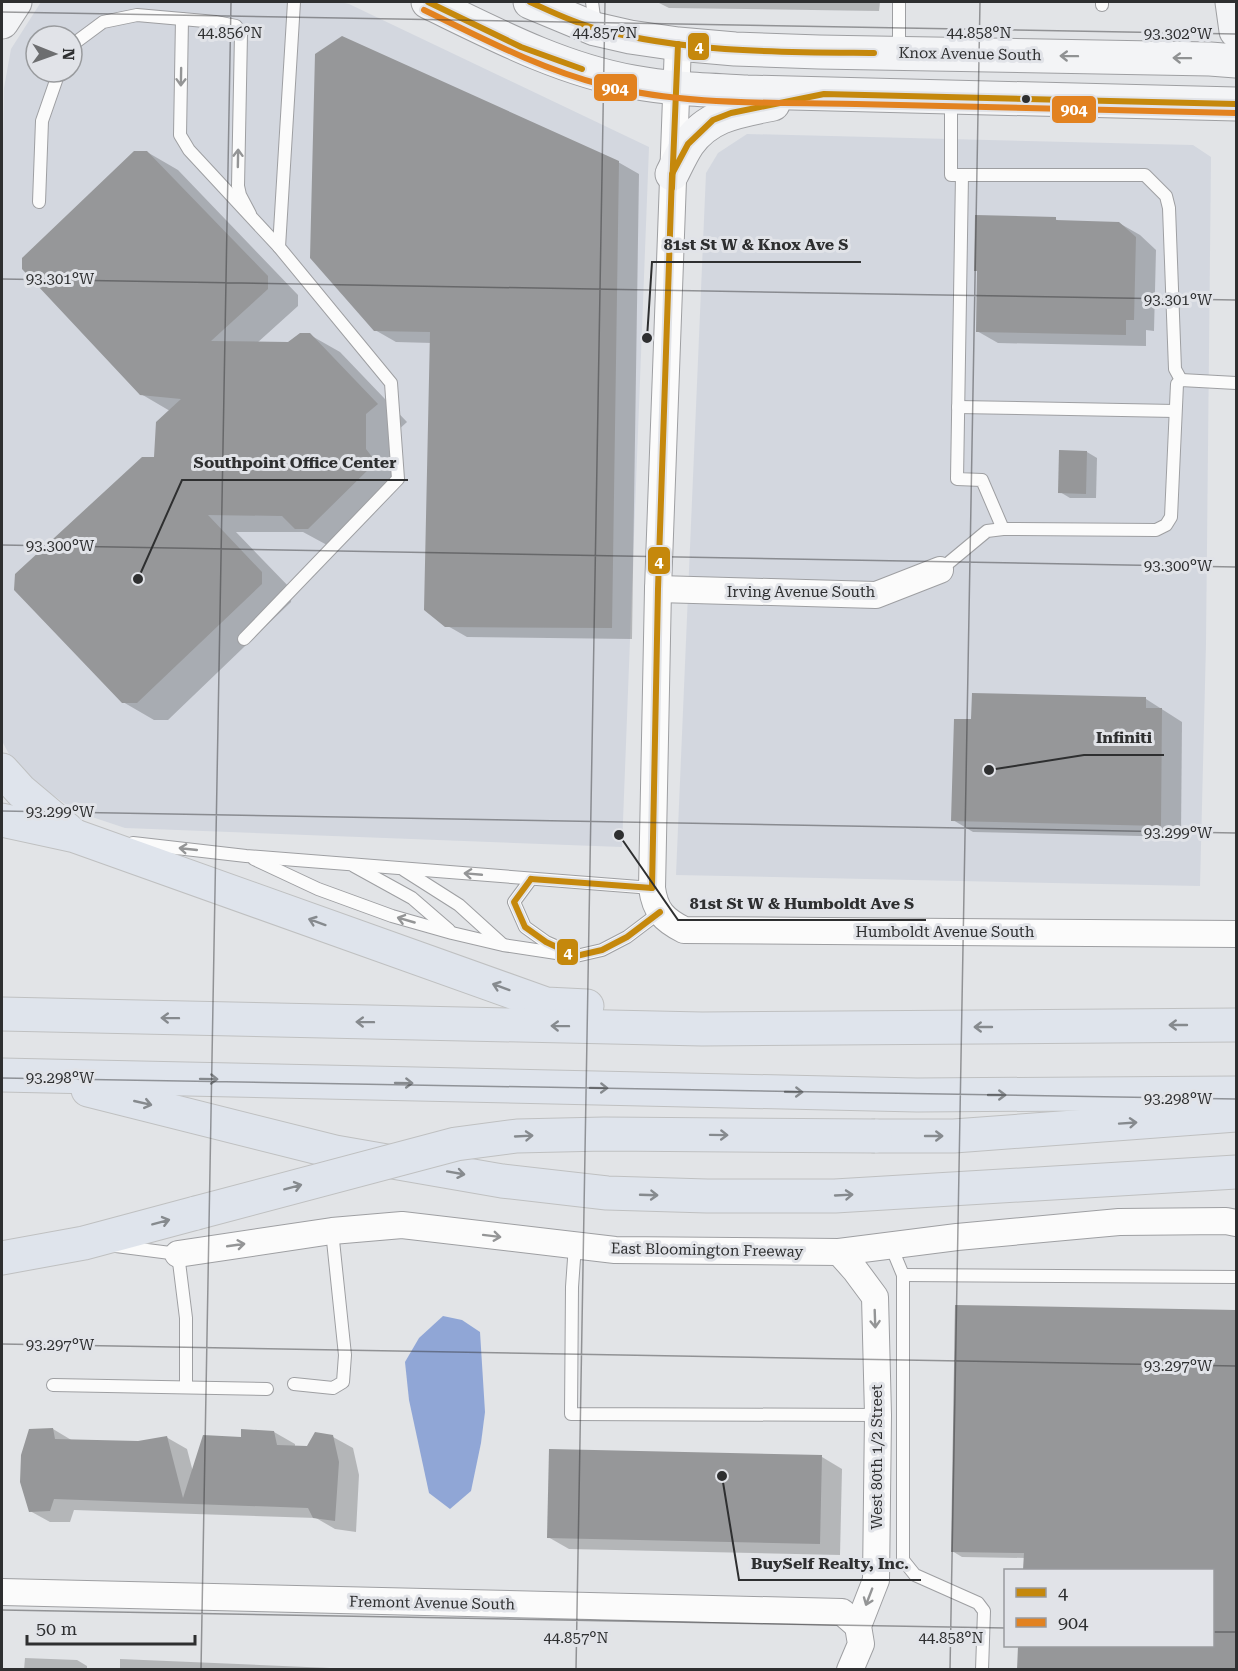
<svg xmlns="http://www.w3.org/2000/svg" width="1238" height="1671" font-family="'Roboto Serif',serif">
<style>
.built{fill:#d3d7df;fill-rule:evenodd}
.water{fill:#90a6d6}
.shadow{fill:#0003}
.building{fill:#969799}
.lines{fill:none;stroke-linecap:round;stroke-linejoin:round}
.lane-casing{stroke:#9e9fa2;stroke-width:14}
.street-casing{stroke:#9e9fa2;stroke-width:28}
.secondary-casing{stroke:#9e9fa2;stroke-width:35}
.highway-casing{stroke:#bfc0c1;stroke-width:35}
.lane{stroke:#fbfbfb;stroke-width:12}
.street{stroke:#fbfbfb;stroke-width:26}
.secondary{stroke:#f3f4f6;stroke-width:33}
.highway{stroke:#dfe4ec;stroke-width:33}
.highway-bridge-casing{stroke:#bfc0c1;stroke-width:35;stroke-linecap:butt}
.highway-bridge{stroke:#dfe4ec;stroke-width:33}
.bus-1-casing{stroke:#e1e3e8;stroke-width:10}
.bus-2-casing{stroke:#e1e3e8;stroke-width:10}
.bus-1{stroke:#c5880c;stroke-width:6}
.bus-2{stroke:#e28220;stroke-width:6}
.oneway{stroke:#909293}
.oneway2{stroke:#949596}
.oneway3{stroke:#868a8e}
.ticks{fill:none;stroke:#2e2f30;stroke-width:1.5;stroke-opacity:0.45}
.bus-dot{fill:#2e2f30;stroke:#e1e3e8;stroke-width:2}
.labels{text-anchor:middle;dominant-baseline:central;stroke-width:6;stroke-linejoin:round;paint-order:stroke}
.street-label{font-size:15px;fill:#2e2f30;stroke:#e1e3e8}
.ticks-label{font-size:15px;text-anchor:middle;fill:#2e2f30;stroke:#e1e3e8;stroke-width:6;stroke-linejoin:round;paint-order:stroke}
.leader{fill:none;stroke:#2e2f30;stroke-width:2}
.callout-dot{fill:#2e2f30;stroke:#e1e3e8;stroke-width:2}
.callout-label{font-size:16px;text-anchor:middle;font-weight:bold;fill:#2e2f30;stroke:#e1e3e8;stroke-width:6;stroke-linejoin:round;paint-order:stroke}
.line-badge{stroke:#e1e3e8;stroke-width:2}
.badge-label{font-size:16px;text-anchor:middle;font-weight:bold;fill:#fff}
</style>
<rect width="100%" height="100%" fill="#e2e4e7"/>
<g class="built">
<path d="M41,2H340L349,4L649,147L622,847L125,828L77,812L43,788L11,758L2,741V191L4,88L11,49ZM36,36H72V72H36Z"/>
<path d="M747,134L1193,145L1211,157L1206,644L1200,886L676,875L706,173L718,153Z"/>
</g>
<path class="water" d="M443,1316L462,1320L480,1332L485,1412L481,1443L471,1491L450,1509L429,1493L409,1400L405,1362L419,1338Z"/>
<g class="shadow">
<path d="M657,2H880L879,11L669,8Z"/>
<path d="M147,152L178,170L298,295V306L257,343L289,344L310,335L340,352L407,422L396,432L395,467L405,480L338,546L327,545L303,532H236L292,590L291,602L168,720H154L123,702L156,459L170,411L141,394Z"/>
<path d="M618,162L639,174L632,639L467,637L446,625L432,343L396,342L375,330Z"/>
<path d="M1055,219L1060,222L1119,223L1140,235L1156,250L1154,331L1146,330V346L998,343L977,331Z"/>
<path d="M1087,452L1097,458L1096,498H1070L1060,492Z"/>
<path d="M1146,699L1182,722L1181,837L973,832L953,820Z"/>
<path d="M957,1306L1236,1312V1670H1019V1646H1212V1570H1025V1558L962,1557L952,1551Z"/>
<path d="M53,1429L73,1441L138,1442L166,1437L187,1449L193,1472L242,1439L274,1432L295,1444V1447L308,1448L333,1437L353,1448L359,1475L356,1532L335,1529L316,1518L74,1510L70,1522H50L30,1511Z"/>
<path d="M822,1457L842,1469L840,1555L569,1549L548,1537Z"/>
<path d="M25,1658L77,1660L87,1666V1670H24Z"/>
<path d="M120,1659L330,1668L451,1670H120Z"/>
</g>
<g class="building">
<path d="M342,36L619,161L612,628L445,627L424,610L430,332L374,331L310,258L315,54Z"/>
<path d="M134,151H147L268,276V289L211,341L288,342L300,333H310L378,404L366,414V449L376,462L308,529H295L282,516L208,515L262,572V584L137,703H122L14,590L15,574L142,457H154L156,422L181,399L140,395L22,269V258Z"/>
<path d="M975,215L1056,217V220L1119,222L1136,237L1134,320H1126V335L976,332L977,271H974Z"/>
<path d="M1059,450L1087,451L1086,494L1058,493Z"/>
<path d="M972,693L1146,697V708H1162L1161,826L951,821L954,719H971Z"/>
<path d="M955,1305L1236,1310V1670H1017L1018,1646H1212V1570H1023L1024,1553L951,1552Z"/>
<path d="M53,1428L55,1439L138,1441L167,1436L183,1498L203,1435L241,1437V1429L274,1431L277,1445L307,1446L315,1432L333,1435L339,1462L335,1521L313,1518L308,1508L54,1499L50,1511L29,1512L20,1482L21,1455L29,1429Z"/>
<path d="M549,1449L822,1455L820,1544L547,1538Z"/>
</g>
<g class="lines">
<g class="lane-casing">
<g id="lane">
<path d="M592,2L595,24"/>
<path d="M1102,5V2"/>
<path d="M182,19L180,135L189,150L279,247"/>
<path d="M72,45L103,22L137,15L216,22L236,26L241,34L238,186L240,195L250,214"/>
<path d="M899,51V2"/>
<path d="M951,100V175H1145L1166,196L1169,208L1175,369L1181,380"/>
<path d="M962,175L957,479L982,480L1003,529"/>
<path d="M39,202L42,121L59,72"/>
<path d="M958,407L1175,411"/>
<path d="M940,570L987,531L1003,529L1156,530L1166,525L1171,517L1177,384L1181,380L1236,383"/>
<path d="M244,639L398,479L391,383L279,247L294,2"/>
<path d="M133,843L246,856L652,888"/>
<path d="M254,859L318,889L392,916L452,933L503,945L576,956L602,950L627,937L660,912"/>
<path d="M354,866L412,898L449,930"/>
<path d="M404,870L459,905L502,944"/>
<path d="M531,879L514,902L525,927L546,942L564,950"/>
<path d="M575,1245L572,1287L571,1414L878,1415"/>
<path d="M116,1246L178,1254L186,1318V1387"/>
<path d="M891,1246L903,1275V1560L915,1575L978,1603L984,1611L982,1670"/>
<path d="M903,1275L1236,1277"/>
<path d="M294,1384L333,1388L343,1382L345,1355L332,1231"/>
<path d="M53,1385L267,1389"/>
</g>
</g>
<g class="street-casing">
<g id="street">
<path d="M678,44L658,589L652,888C655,911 664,920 684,930L1236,934"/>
<path d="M658,589L876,595L940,570"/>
<path d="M839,1252L855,1270L875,1297L878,1415L876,1580L858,1626L861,1644L850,1670"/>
<path d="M178,1254L332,1231L402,1225L615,1250L839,1252L957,1237L1119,1222L1226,1221L1236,1223"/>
<path d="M2,1592L842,1612L858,1626"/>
</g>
</g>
<g class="secondary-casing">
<g id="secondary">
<path d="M428,2C494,34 560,69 633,82C670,89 709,90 747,92L1236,104"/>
<path d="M530,2L595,29L630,37L678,44L735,49L819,52L1210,59L1236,61"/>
<path d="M1232,2L1236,31"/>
<path d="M2,22L15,2"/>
<path d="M672,174C677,164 682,153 688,144C709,114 740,111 773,104"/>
</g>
</g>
<g class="highway-casing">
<g id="highway">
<path d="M2,770L21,791L71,833"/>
<path d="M2,820L75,836L546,1004L587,1006"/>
<path d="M2,1014L702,1029L1236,1025"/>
<path d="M2,1075L917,1095L1236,1093"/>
<path d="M88,1090L335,1152L502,1181L607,1193L707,1196H835L1236,1172"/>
<path d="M875,1136H954L1236,1115"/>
<path d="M2,1258L84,1243L196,1213"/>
</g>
</g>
<use href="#lane" class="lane"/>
<use href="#street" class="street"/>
<use href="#secondary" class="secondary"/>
<use href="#highway" class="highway"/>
<g class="highway-bridge-casing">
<path id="highway-bridge" d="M196,1213L456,1144L517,1136L604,1134L875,1136"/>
</g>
<use href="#highway-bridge" class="highway-bridge"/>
<g class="bus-1-casing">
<g id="bus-1">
<path d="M428,2L521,47L582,69"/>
<path d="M530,2C552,12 574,23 598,29C688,53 782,52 874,53"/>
<path d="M672,188L678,44"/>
<path d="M531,879L514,902L525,927L546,942L576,956L602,950L627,937L660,912"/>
<path d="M531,879L652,888"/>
<path d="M652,888L658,589L672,174L688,144L713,120L731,113L824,94L1236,104"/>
</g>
</g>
<g class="bus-2-casing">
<path id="bus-2" d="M424,10C482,38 540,69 603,85C685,106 772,102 856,104C982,107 1109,110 1236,113"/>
</g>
<use href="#bus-1" class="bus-1"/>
<use href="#bus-2" class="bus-2"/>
</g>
<defs><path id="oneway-shaft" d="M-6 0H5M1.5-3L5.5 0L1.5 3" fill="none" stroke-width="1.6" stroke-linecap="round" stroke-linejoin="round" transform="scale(1.5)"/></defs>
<g class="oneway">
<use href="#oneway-shaft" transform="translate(1069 56) rotate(-179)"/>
<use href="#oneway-shaft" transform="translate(1182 58) rotate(-179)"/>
</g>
<g class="oneway2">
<use href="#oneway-shaft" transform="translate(181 77) rotate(91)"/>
<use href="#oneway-shaft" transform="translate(238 158) rotate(-89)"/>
<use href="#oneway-shaft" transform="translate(188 849) rotate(-174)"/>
<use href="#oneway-shaft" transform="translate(473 874) rotate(-175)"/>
<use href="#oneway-shaft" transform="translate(406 920) rotate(-164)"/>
<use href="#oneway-shaft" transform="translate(492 1236) rotate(7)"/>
<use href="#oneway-shaft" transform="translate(236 1245) rotate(-8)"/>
<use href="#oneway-shaft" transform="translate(875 1319) rotate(88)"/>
<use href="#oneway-shaft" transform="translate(869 1597) rotate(111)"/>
</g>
<g class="oneway3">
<use href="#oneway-shaft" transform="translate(317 922) rotate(-160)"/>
<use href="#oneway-shaft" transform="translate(501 987) rotate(-160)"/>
<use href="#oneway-shaft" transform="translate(170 1018) rotate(-179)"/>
<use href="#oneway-shaft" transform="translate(365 1022) rotate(-179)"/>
<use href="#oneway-shaft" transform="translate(1178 1025) rotate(180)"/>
<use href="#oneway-shaft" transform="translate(560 1026) rotate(-179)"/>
<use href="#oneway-shaft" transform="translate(983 1027) rotate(180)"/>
<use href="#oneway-shaft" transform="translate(209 1079) rotate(1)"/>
<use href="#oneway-shaft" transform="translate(404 1083) rotate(1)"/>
<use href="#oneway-shaft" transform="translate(599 1088) rotate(1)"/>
<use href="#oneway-shaft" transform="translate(794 1092) rotate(1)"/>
<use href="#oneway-shaft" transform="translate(997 1095)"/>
<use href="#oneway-shaft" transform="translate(143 1103) rotate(13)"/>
<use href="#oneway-shaft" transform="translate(1128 1123) rotate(-4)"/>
<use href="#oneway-shaft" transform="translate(719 1135) rotate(1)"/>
<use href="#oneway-shaft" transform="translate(524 1136) rotate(-3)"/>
<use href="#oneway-shaft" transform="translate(934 1136)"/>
<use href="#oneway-shaft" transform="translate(456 1173) rotate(10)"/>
<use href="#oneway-shaft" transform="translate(293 1187) rotate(-15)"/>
<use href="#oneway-shaft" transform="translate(649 1195) rotate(2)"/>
<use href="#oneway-shaft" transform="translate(844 1195) rotate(-3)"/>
<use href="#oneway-shaft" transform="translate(161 1222) rotate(-15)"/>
</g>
<path class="ticks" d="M2,12L1236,34M2,279L1236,300M2,545L1236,567M2,811L1236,833M2,1078L1236,1099M2,1344L1236,1366M2,1610L1006,1628M1212,1632H1236M201,1670L231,2M576,1670L605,2M950,1670L980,2"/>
<circle class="bus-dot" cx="1026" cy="99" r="5"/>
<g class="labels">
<g class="street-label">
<text transform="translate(970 54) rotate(1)">Knox Avenue South</text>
<text x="801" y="592">Irving Avenue South</text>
<text x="945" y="932">Humboldt Avenue South</text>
<text transform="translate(707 1250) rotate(1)">East Bloomington Freeway</text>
<text transform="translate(877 1457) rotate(-90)">West 80th 1/2 Street</text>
<text transform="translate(432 1603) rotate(1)">Fremont Avenue South</text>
</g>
</g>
<g class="ticks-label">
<text x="230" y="38">44.856°N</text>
<text x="605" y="38">44.857°N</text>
<text x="979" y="38">44.858°N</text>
<text x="1178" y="39">93.302°W</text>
<text x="60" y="284">93.301°W</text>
<text x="1178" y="305">93.301°W</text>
<text x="60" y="551">93.300°W</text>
<text x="1178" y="571">93.300°W</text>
<text x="60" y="817">93.299°W</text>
<text x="1178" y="838">93.299°W</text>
<text x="60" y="1083">93.298°W</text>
<text x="1178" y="1104">93.298°W</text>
<text x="60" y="1350">93.297°W</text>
<text x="1178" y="1371">93.297°W</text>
<text x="576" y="1643">44.857°N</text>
<text x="951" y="1643">44.858°N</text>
</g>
<path class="leader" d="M647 338L652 262H861M138 579L182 480H408M989 770L1084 755H1164M619 835L678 920H926M722 1476L739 1580H921"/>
<g class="callout-dot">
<circle cx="647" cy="338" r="6"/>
<circle cx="138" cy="579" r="6"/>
<circle cx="989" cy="770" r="6"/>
<circle cx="619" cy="835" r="6"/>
<circle cx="722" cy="1476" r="6"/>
</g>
<g class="callout-label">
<text x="756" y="250">81st St W &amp; Knox Ave S</text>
<text x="295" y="468">Southpoint Office Center</text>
<text x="1124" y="743">Infiniti</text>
<text x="802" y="909">81st St W &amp; Humboldt Ave S</text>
<text x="830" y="1569">BuySelf Realty, Inc.</text>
</g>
<g class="line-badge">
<rect x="687" y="32" width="23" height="29" rx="6" fill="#c5880c"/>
<rect x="593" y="73" width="45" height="29" rx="6" fill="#e28220"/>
<rect x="1051" y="95" width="46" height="29" rx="6" fill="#e28220"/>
<rect x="647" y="546" width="24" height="29" rx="6" fill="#c5880c"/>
<rect x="556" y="938" width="23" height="28" rx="6" fill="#c5880c"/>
</g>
<g class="badge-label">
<text x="699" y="52">4</text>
<text x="615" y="94">904</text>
<text x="1074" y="115">904</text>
<text x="659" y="567">4</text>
<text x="568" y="958">4</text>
</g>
<rect width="1238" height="1671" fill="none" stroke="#2e2f30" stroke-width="6"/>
<rect x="1004" y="1569" width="210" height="78" fill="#e1e3e8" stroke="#999b9e" stroke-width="1.5"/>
<rect x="1016" y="1588" width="30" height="9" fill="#c5880c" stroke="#999b9e" stroke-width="1.5"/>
<text x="1058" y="1599" font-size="18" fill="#2e2f30">4</text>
<rect x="1016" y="1618" width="30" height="9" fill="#e28220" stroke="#999b9e" stroke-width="1.5"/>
<text x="1058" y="1629" font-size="18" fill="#2e2f30">904</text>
<g transform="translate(54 54) rotate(91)"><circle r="28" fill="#e1e3e8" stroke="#999b9e" stroke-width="1.5"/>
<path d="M0-4.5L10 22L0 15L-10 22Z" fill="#6d6e70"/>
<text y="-9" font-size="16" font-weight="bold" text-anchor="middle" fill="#2e2f30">N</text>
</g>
<path d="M27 1635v9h168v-9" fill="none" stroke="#2e2f30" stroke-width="3"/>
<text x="36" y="1635" font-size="18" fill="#2e2f30" stroke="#e1e3e8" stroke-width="4.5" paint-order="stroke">50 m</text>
</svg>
